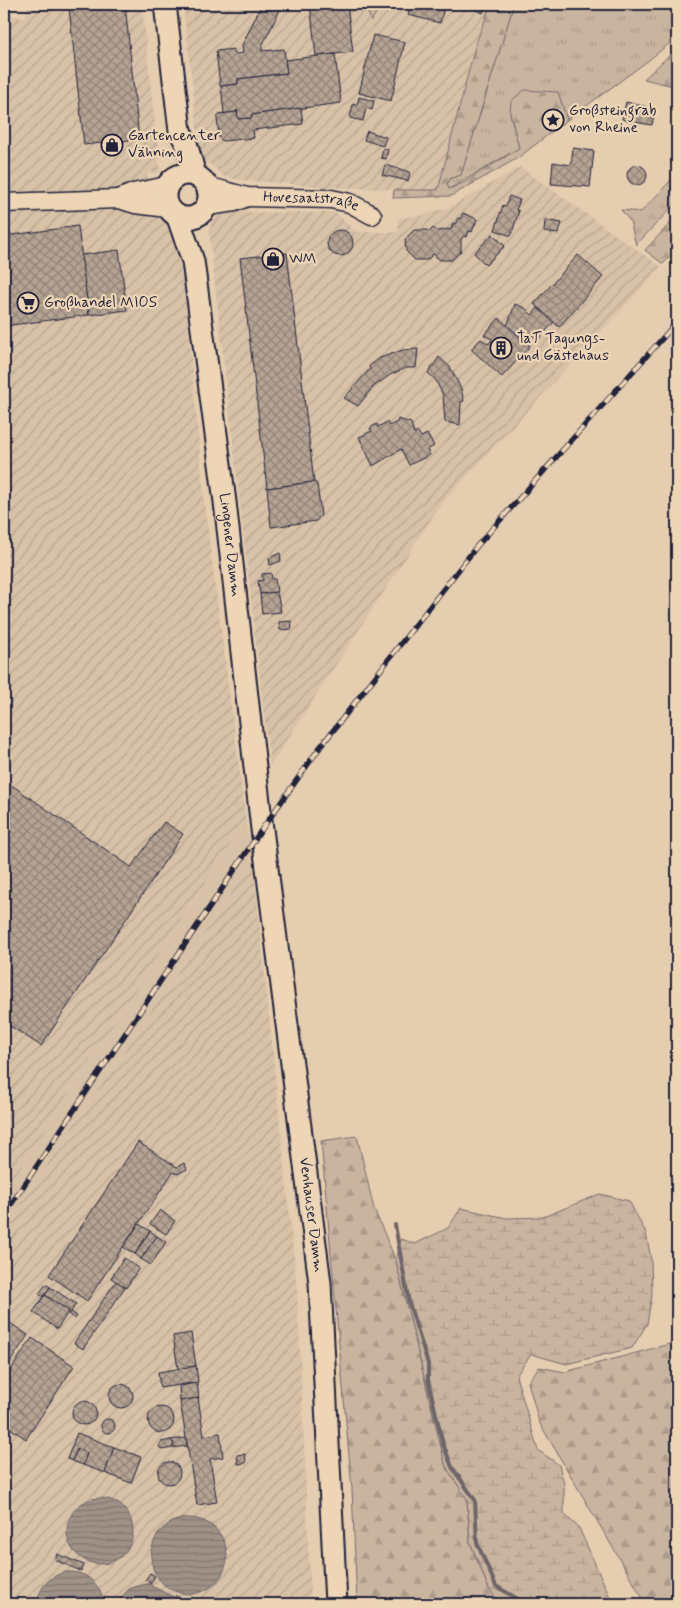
<svg xmlns="http://www.w3.org/2000/svg" width="681" height="1608" font-family="Mynerve,sans-serif">
<style>
.built{fill:#d7c1a7}
.industrial{fill:url(#industrial-furrows)}
.grass{fill:url(#grass-tufts);stroke:#766b6d}
.forest{fill:url(#forest-firs);stroke:#766b6d}
.wetland{fill:url(#wetland-marsh);stroke:#766b6d}
.water{fill:url(#water-rules);stroke:#6d6568}
.lines{fill:none;stroke-linecap:round;stroke-linejoin:round}
.stream{stroke:#6d6568;stroke-width:4}
.building{fill:url(#building-cross-hatch);stroke:#22223b}
.minor-casing{stroke:#22223b;stroke-width:21}
.major-casing{stroke:#22223b;stroke-width:25}
.minor{stroke:#edd5b5;stroke-width:18}
.major{stroke:#edd5b5;stroke-width:21}
.rail-casing{stroke:#22223b;stroke-width:5.5}
.rail{stroke:#edd5b5;stroke-width:4;stroke-dasharray:11;stroke-linecap:butt}
.labels{text-anchor:middle;dominant-baseline:central;stroke-width:4.5;stroke-linejoin:round;paint-order:stroke}
.poi-label{font-size:15px;fill:#22223b;stroke:#edd5b5;text-anchor:start}
.street-label{font-size:15px;fill:#22223b;stroke:#edd5b5}
</style>
<defs>
<pattern id="industrial-furrows" width="10" height="10" patternUnits="userSpaceOnUse" patternTransform="scale(1.25)"><rect width="10" height="10" fill="#d7c1a7"/><path d="M-1 1l2-2M0 10L10 0M9 11l2-2" fill="none" stroke="#b8a691"/></pattern>
<pattern id="grass-tufts" width="24" height="20" patternUnits="userSpaceOnUse" patternTransform="scale(1.25)"><rect width="24" height="20" fill="#c9b49f"/><path d="M3 7l-1-3M5 7V3M7 7l1-3M15 17l-1-3M17 17v-4M19 17l1-3" fill="none" stroke="#ac9a8a"/></pattern>
<pattern id="forest-firs" width="22" height="20" patternUnits="userSpaceOnUse" patternTransform="scale(1.25)"><rect width="22" height="20" fill="#c9b49f"/><path d="M5 1l3.5 6h-7zM16 11l3.5 6h-7z" fill="#ac9a8a"/></pattern>
<pattern id="wetland-marsh" width="20" height="14" patternUnits="userSpaceOnUse" patternTransform="scale(1.25)"><rect width="20" height="14" fill="#c9b49f"/><path d="M1 5h8M5 5V1M11 12h8M15 12V8" fill="none" stroke="#ac9a8a"/></pattern>
<pattern id="water-rules" width="6" height="5" patternUnits="userSpaceOnUse" patternTransform="scale(1.25)"><rect width="6" height="5" fill="#9f9186"/><path d="M0 2.5h6" fill="none" stroke="#81766f"/></pattern>
<pattern id="building-cross-hatch" width="8" height="8" patternUnits="userSpaceOnUse" patternTransform="scale(1.25)"><rect width="8" height="8" fill="#b5a393"/><path d="M0 0l8 8M0 8l8-8" fill="none" stroke="#938479"/></pattern>
</defs>
<rect width="100%" height="100%" fill="#e5ceb0"/>
<filter id="ink" filterUnits="userSpaceOnUse"><feTurbulence type="fractalNoise" baseFrequency=".02" numOctaves="2"/><feDisplacementMap in="SourceGraphic" scale="10" xChannelSelector="R" yChannelSelector="G"/><feConvolveMatrix kernelMatrix="1 2 1 2 8 2 1 2 1" color-interpolation-filters="sRGB"/></filter>
<g filter="url(#ink)">
<path class="built" d="M246,820L253,861L4,1228V1193Z"/>
<g class="industrial">
<path d="M28,4H142L160,172L148,173V182L155,213L168,220L180,241L205,508L246,820L4,1193V12L25,19Z"/>
<path d="M183,4H365L371,20L382,4H491L476,43L438,191L326,187L239,180L223,176L213,166L201,161Z"/>
<path d="M520,167L661,267L441,504L270,766L209,232L212,219L222,212L336,213L356,232H398V218L423,215L450,207Z"/>
<path d="M253,861L297,1287L311,1604H4V1228Z"/>
</g>
<g class="grass">
<path d="M514,4H677V37L649,60L567,120L558,92L510,113L519,148L449,189L447,184L451,178L461,175Z"/>
<path d="M677,166V202L636,245L630,221L621,210L641,212L675,176Z"/>
</g>
<g class="forest">
<path d="M365,4H382L371,21Z"/>
<path d="M491,4H514L461,175L451,178L447,184L449,189L463,183L519,148L510,113L511,101L524,90L558,92L567,120L518,158L451,196L393,198L394,190H438L476,43Z"/>
<path d="M677,48V87L644,79Z"/>
<path d="M677,216V250L663,264L645,250Z"/>
<path d="M357,1136L374,1209L396,1261L446,1467L467,1499L470,1542L489,1589L501,1604H357L352,1489L321,1141Z"/>
<path d="M677,1342V1604H646L539,1422L528,1382L539,1367L565,1372Z"/>
</g>
<path class="wetland" d="M600,1194L629,1201L646,1233L651,1259L652,1294L647,1324L632,1348L566,1364L531,1354L516,1376L538,1450L559,1465L564,1484V1514L579,1528L613,1604H501L489,1589L470,1542L467,1499L446,1467L396,1261L401,1239L415,1244L448,1228L461,1208L506,1218L543,1217Z"/>
<g class="water">
<circle cx="100" cy="1531" r="33"/>
<circle cx="189" cy="1556" r="38"/>
<path d="M67,1572C87,1571 102,1585 103,1604H37C39,1587 50,1575 67,1572Z"/>
<path d="M151,1583V1586L174,1597L176,1595L183,1604H115L130,1588Z"/>
</g>
<g class="lines">
<path class="stream" d="M395,1225L409,1303L428,1364V1380L443,1444L452,1467L475,1500L477,1543L496,1586L521,1601V1604"/>
</g>
<g class="building">
<path d="M106,4H125L139,139L121,141V145L103,147L102,143L84,145L69,8Z"/>
<path d="M262,4H283L262,46V51L284,49L287,73L238,79V84L220,86L216,51L234,49L235,54L243,53L242,45Z"/>
<path d="M310,4H347L353,52L316,56Z"/>
<path d="M411,4H445L440,23L408,15Z"/>
<path d="M475,4L485,8L483,13L474,9Z"/>
<path d="M373,35L405,42L391,101L359,93Z"/>
<path d="M335,54L341,103L251,115L252,118L238,119L237,110V112L220,114L224,113L221,86L238,84V79L287,73L285,60Z"/>
<path d="M359,97L374,101L372,110L366,108L363,121L350,118L353,104L357,105Z"/>
<path d="M626,102L655,109L652,125L634,122V124L622,119Z"/>
<path d="M301,108L303,124L253,130L254,138L223,141L219,138L217,118L220,114L237,112V110L238,119L252,118L251,115Z"/>
<path d="M367,131L386,137L383,146L364,140Z"/>
<path d="M383,148L388,150L386,159L381,158Z"/>
<path d="M573,148L594,151L590,187L551,184L553,162L571,165Z"/>
<circle cx="637" cy="175" r="10"/>
<path d="M385,165L410,172L408,181L382,175Z"/>
<path d="M509,196L520,200L516,210L519,211L511,236L495,230L503,205L506,206Z"/>
<path d="M463,213L477,219L472,232L469,231L467,237L464,236L461,239V251L452,260H440L433,254L427,260H415L406,251L405,239L414,230H427L429,232L433,228L437,231L451,229L453,223L455,224L458,218L460,219Z"/>
<path d="M545,220L562,223L558,234L544,232Z"/>
<path d="M78,226L89,315L4,326V236Z"/>
<circle cx="340" cy="243" r="13"/>
<path d="M493,234L505,246L486,265L474,253Z"/>
<path d="M119,250L127,310L89,315L81,255Z"/>
<path d="M287,253L314,482L267,488L240,258Z"/>
<path d="M578,255L603,277L559,327L534,304Z"/>
<path d="M515,304L525,308L532,315L538,308L554,322L538,340L531,334L522,338L507,326Z"/>
<path d="M499,318L530,346L502,377L471,349L481,339L489,344L492,339L484,335Z"/>
<path d="M418,349L416,368H406L390,375L372,388L358,406L344,398L370,369L369,366L380,358L403,350Z"/>
<path d="M439,357L450,367L461,389L464,401L461,402L460,425L445,422L443,395L435,379L428,373Z"/>
<path d="M398,419L411,423L414,434L418,432L421,437L427,434L434,446L427,450L430,455L409,465L401,449L373,466L359,437L372,431L370,428L377,424L378,427L387,422L389,426L397,422Z"/>
<path d="M314,482L317,484L321,515L316,521L271,527L267,488Z"/>
<path d="M280,553L281,561L270,565L269,558Z"/>
<path d="M271,573L272,579H275L277,592L260,594L258,581L263,580L262,574Z"/>
<path d="M277,592L281,612L262,614L260,594Z"/>
<path d="M291,621L292,629L280,630L279,622Z"/>
<path d="M4,780L131,867L164,822L183,834L41,1046L4,1022Z"/>
<path d="M138,1142L177,1167L184,1163L187,1169L178,1174L173,1172L87,1301L49,1275Z"/>
<path d="M160,1210L175,1221L166,1234L150,1224Z"/>
<path d="M139,1224L150,1231L135,1254L123,1247Z"/>
<path d="M150,1231L157,1236L141,1259L135,1254Z"/>
<path d="M157,1236L166,1242L151,1265L141,1259Z"/>
<path d="M124,1258L139,1268L126,1288L111,1278Z"/>
<path d="M116,1281L125,1287L83,1349L74,1343Z"/>
<path d="M46,1284L50,1287L44,1297L39,1294Z"/>
<path d="M50,1287L76,1304L69,1315L67,1313L69,1311L45,1295Z"/>
<path d="M45,1295L69,1311L57,1329L33,1312Z"/>
<path d="M71,1312L77,1316L75,1319L69,1315Z"/>
<path d="M4,1319L28,1335L4,1371Z"/>
<path d="M191,1333L196,1366L178,1369L173,1336Z"/>
<path d="M32,1338L74,1366L26,1439L4,1424V1380Z"/>
<path d="M196,1366L198,1382L160,1388L158,1372Z"/>
<path d="M197,1383L199,1398L180,1401L179,1386Z"/>
<circle cx="121" cy="1396" r="12"/>
<path d="M198,1398L204,1436L220,1433L223,1457L210,1459L217,1502L197,1505L180,1401Z"/>
<circle cx="84" cy="1413" r="12"/>
<circle cx="161" cy="1420" r="13"/>
<circle cx="108" cy="1426" r="7"/>
<path d="M77,1433L114,1447L105,1473L83,1465L87,1453L77,1449L72,1461L67,1459Z"/>
<path d="M186,1438L187,1446L171,1448L174,1444L170,1440Z"/>
<path d="M170,1440L174,1443L172,1448L162,1450L159,1447L161,1442Z"/>
<path d="M114,1447L141,1457L131,1483L105,1473Z"/>
<path d="M77,1449L87,1453L83,1465L72,1461Z"/>
<path d="M245,1454L246,1463L238,1464L237,1455Z"/>
<circle cx="169" cy="1473" r="11"/>
<path d="M57,1554L84,1565L81,1571L55,1560Z"/>
<path d="M150,1573L155,1576L151,1583L145,1580Z"/>
</g>
<g class="lines">
<g class="minor-casing">
<g id="minor">
<path id="s1" d="M207,186L247,197L331,199L350,203L372,215"/>
<path d="M119,199L133,193L167,186"/>
<path d="M4,203L119,199L135,204L168,208"/>
<path d="M207,206L235,202L247,197"/>
</g>
</g>
<g class="major-casing">
<g id="major">
<path d="M165,4L180,131L186,143L195,175"/>
<circle cx="187" cy="196" r="22"/>
<path id="s2" d="M177,215L193,261L225,502L262,829L320,1283L336,1604"/>
</g>
</g>
<use href="#minor" class="minor"/>
<use href="#major" class="major"/>
<g class="rail-casing">
<path id="rail" d="M4,1215L262,829L318,750L477,546L677,322"/>
</g>
<use href="#rail" class="rail"/>
</g>
</g>
<defs>
<g id="sight-ring" transform="scale(1.125)"><circle r="9.5" fill="#edd5b5" stroke="#22223b" stroke-width="1.5"/><path d="M0-6L1.8-2.2L6-1.7L2.9 1.2L3.7 5.4L0 3.3L-3.7 5.4L-2.9 1.2L-6-1.7L-1.8-2.2Z" fill="#22223b"/></g>
<g id="shop-ring" transform="scale(1.125)"><circle r="9.5" fill="#edd5b5" stroke="#22223b" stroke-width="1.5"/><path d="M-5-2.5h2.3a2.7 3.5 0 0 1 5.4 0H5L5.5 6h-11ZM-1.5-2.5h3a1.5 2.3 0 0 0-3 0Z" fill="#22223b"/></g>
<g id="supermarket-ring" transform="scale(1.125)"><circle r="9.5" fill="#edd5b5" stroke="#22223b" stroke-width="1.5"/><path d="M-6-5.5h2.5l.6 2H6L4.5 2H-2.5L-4.4-4H-6ZM-1.5 3.2a1.3 1.3 0 1 0 .1 0ZM3 3.2a1.3 1.3 0 1 0 .1 0Z" fill="#22223b"/></g>
<g id="building-ring" transform="scale(1.125)"><circle r="9.5" fill="#edd5b5" stroke="#22223b" stroke-width="1.5"/><path d="M-4-6H4V6H1V3H-1V6H-4ZM-2.5-4.3h1.7v1.8h-1.7ZM.8-4.3h1.7v1.8H.8ZM-2.5-1h1.7V.8h-1.7ZM.8-1h1.7V.8H.8Z" fill="#22223b"/></g>
</defs>
<g fill-rule="evenodd">
<use href="#sight-ring" x="553" y="120"/>
<use href="#shop-ring" x="112" y="145"/>
<use href="#shop-ring" x="273" y="259"/>
<use href="#supermarket-ring" x="28" y="303"/>
<use href="#building-ring" x="501" y="348"/>
</g>
<g class="labels">
<g class="poi-label">
<text x="569" y="111">Großsteingrab<tspan x="569" dy="17">von Rheine</tspan></text>
<text x="128" y="136">Gartencenter<tspan x="128" dy="17">Vähning</tspan></text>
<text x="289" y="259">WM</text>
<text x="44" y="303">Großhandel MIOS</text>
<text x="517" y="339">TaT Tagungs-<tspan x="517" dy="17">und Gästehaus</tspan></text>
</g>
<g class="street-label">
<text stroke="none"><textPath href="#s1" startOffset="106">Hovesaatstraße</textPath></text>
<text stroke="none"><textPath href="#s2" startOffset="335">Lingener Damm</textPath></text>
<text stroke="none"><textPath href="#s2" startOffset="1010">Venhauser Damm</textPath></text>
</g>
</g>
<rect width="681" height="1608" fill="none" stroke="#edd5b5" stroke-width="20"/>
<rect x="10" y="10" width="661" height="1588" fill="none" stroke="#22223b" stroke-width="2" filter="url(#ink)"/>
</svg>
